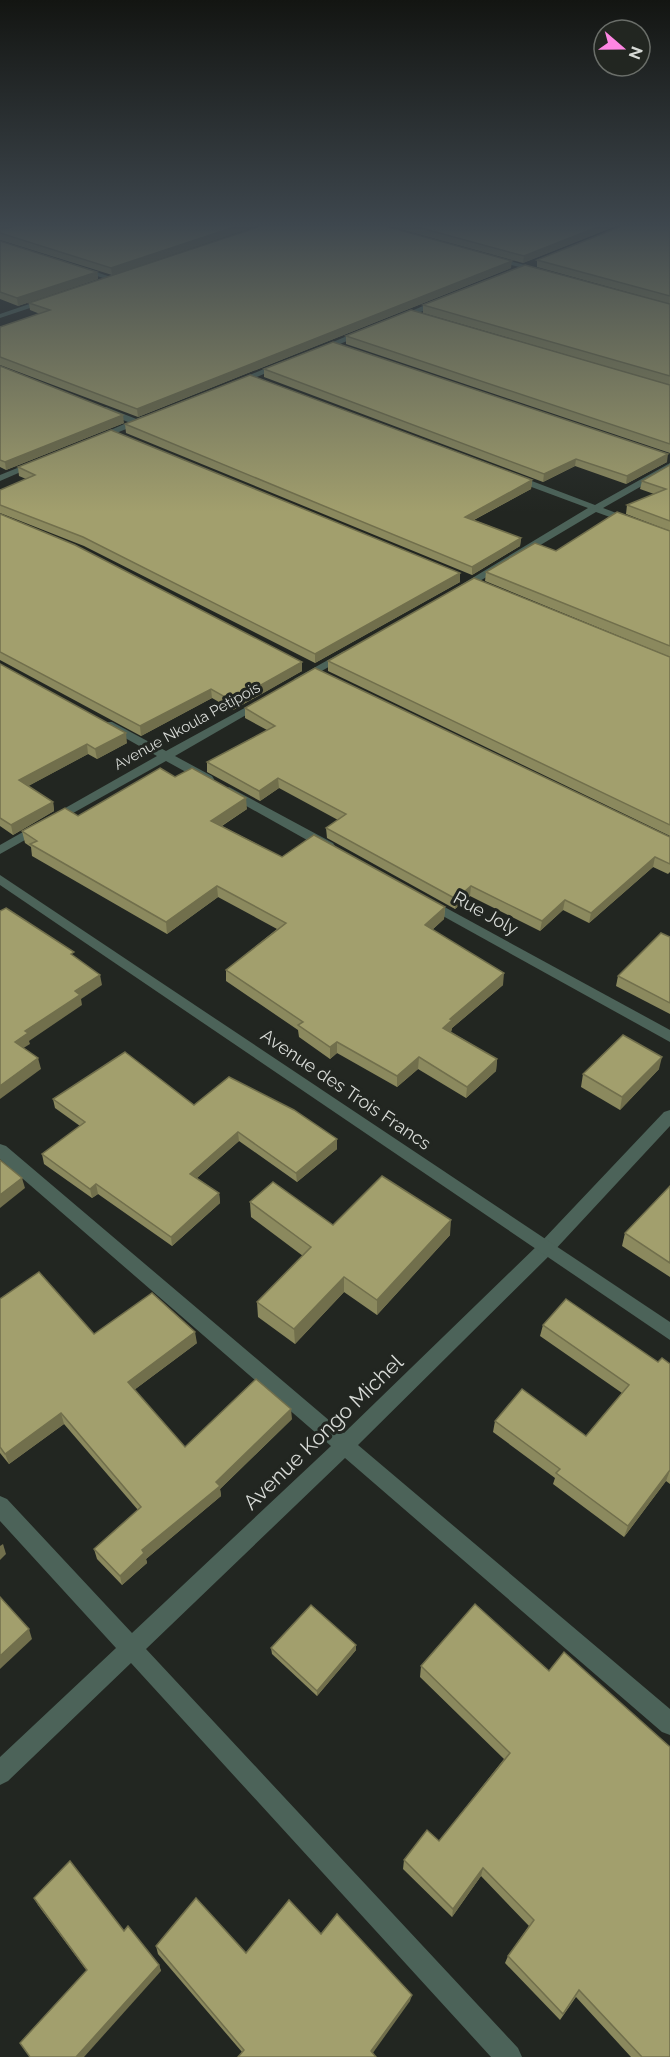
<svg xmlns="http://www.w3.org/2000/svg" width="670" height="2057" font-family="Raleway,sans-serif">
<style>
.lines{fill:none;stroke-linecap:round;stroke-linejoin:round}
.minor{fill:#4c6359;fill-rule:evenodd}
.tertiary{fill:#4c6359;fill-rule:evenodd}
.wall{fill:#8b895e}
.shaded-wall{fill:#716f4c}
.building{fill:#a29f6d;stroke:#716f4c;stroke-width:1.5}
.labels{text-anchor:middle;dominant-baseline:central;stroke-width:6;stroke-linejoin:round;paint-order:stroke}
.far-street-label{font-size:15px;fill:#d7dad6;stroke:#222621}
.street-label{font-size:18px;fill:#d7dad6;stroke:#222621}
.near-street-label{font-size:21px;fill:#d7dad6;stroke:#222621}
</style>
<rect width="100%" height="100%" fill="#222621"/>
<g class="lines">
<g class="minor">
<path d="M492,256L543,270L544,271L541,273L490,259Z"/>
<path d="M78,266L111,277L112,278L109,280L76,269Z"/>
<path d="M44,299L51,301L0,318V314Z"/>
<path d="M106,407L139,420L140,422L133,424L103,412L102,410Z"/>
<path d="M670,463V470L603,508L670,533V539L596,512L463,591L454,589L588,508L510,479V475H516L595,505Z"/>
<path d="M344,651L348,652V656L304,681L300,682L294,679Z"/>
<path d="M261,699L265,700V704L175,756L212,776L214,779L212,782H204L166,761L0,854V845L157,756L104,726V722H112L166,751Z"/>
<path d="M229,787L333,843L335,846L328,850L323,849L225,794L223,791Z"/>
<path d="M428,898L670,1030V1042L423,905L421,902L423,899Z"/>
<path d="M670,1110V1126L552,1253L358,1445L670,1709V1735L662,1732L345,1458L146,1649L518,2048L522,2057H491L131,1663L8,1781L0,1785V1757L116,1648L0,1521V1496L7,1499L132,1633L331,1446L0,1159V1144L6,1146L344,1433L540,1243L664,1112Z"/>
</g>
<g class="tertiary">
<path d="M439,299L446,301L400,321L393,319Z"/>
<path d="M361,330L368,332L319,353L312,351Z"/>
<path d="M280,362L287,364L238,385L231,383Z"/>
<path d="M143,416L147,419L146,421L99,440L92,438Z"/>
<path d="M32,462L39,464L0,481V475Z"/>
<path d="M0,875L670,1322V1340L0,885Z"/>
</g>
</g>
<g class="wall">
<path d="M22,224H263L112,275L0,240V230Z"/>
<path d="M381,224H621L523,263Z"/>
<path d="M670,224V304L537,267V260Z"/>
<path d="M0,241L97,272L98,279L18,306L0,299Z"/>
<path d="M511,268L138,417L0,365V327L40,314L30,310L29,303Z"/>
<path d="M670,304V385L423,313V305Z"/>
<path d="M346,336L670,385V453L346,344Z"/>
<path d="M0,366L124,423L6,470L0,467Z"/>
<path d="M264,369L667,462L626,484L575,466L543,482L264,377Z"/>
<path d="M125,424L532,480L531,489L474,520L521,538L520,546L472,575L126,433Z"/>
<path d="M670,465V531L626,514L627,505L654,494L640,489L642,481Z"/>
<path d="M18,467L460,582L315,663L84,546L0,513V490L26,479L19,476Z"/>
<path d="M0,514L302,671L233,710L212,698L141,736L0,660Z"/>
<path d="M670,531V657L485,581L486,572L556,551Z"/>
<path d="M670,657V836L328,671V661Z"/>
<path d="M0,664L127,743L97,759L88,754L28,786L53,802L54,811L13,835L0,826Z"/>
<path d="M245,708L670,837V872L668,874L653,867L589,923L563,910L540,931L470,896L455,909L327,838L326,828L338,820L279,788L260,801L207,772V762L267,730L245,718Z"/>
<path d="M175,777L247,809L222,826L282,857L445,907L444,919L432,930L503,985L452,1028L451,1032L497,1059L496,1071L466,1098L418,1069L397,1087L337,1053L330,1059L299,1037L298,1030L226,981V970L277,929L218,897L167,934L32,856L31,847L25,843L22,831L78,816Z"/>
<path d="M670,937V1014L616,986L618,976Z"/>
<path d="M659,1069L620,1110L581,1087L583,1074Z"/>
<path d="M53,1099L194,1105L337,1149L297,1182L239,1141L197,1178L219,1193L220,1203L172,1246L98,1194L92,1198L44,1164L42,1154L80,1126L55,1108Z"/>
<path d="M670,1186V1277L622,1246L625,1233Z"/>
<path d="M250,1202L333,1225L450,1235L377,1315L344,1292L295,1344L258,1317L257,1302L303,1256L251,1217Z"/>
<path d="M0,1299L94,1334L197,1343L134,1390L185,1447L292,1419L220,1489L221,1496L146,1559L147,1563L122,1585L97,1559L94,1549L138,1510L64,1424L9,1464L0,1453Z"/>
<path d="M543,1325L658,1362L670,1364V1484L666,1481L624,1537L553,1484L555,1478L493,1432L495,1421L586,1436L622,1393L540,1336Z"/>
<path d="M475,1604L670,2057H631L576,1997L560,2020L505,1963L508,1956L529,1926L481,1876L452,1917L403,1869L404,1860L439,1841L504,1759L420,1677L421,1666Z"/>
<path d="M356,1645V1650L317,1696L272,1654L271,1648Z"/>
<path d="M34,1898L124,1931L159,1965L161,1971H87L38,1905Z"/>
<path d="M321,1934L410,2001L242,2052L158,1954L156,1946L246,1953Z"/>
</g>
<g class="shaded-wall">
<path d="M0,224H19L0,230Z"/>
<path d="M243,224H263L112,275L111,268Z"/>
<path d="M605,224H621L523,263L524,256Z"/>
<path d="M512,261L511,268L138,417L137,409Z"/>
<path d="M97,272L98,279L18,306L17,298Z"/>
<path d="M123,415L124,423L6,470L5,462Z"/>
<path d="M668,454L667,462L626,484L627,476Z"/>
<path d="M576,459L575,466L543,482L544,474Z"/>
<path d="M532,480L531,489L464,525L465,517Z"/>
<path d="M521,538L520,546L472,575V567Z"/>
<path d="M460,573V582L315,663V654Z"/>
<path d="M302,662V671L233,710L232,701Z"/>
<path d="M211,689L212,698L141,736L140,726Z"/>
<path d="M126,733L127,743L97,759L95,749Z"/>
<path d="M87,744L88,754L21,790L19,780Z"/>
<path d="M278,778L279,788L260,801L259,791Z"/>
<path d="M246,798L247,809L212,832L211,821Z"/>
<path d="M53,802L54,811L13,835L11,825Z"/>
<path d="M655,857L653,867L589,923L591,913Z"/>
<path d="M217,886L218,897L167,934L166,922Z"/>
<path d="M471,886L470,896L455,909L456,899Z"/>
<path d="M565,900L563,910L540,931L542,921Z"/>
<path d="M445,907L444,919L424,937L425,925Z"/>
<path d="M504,973L503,985L452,1028L451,1032L442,1039L443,1028L450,1019Z"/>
<path d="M100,975L102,985L81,999L82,1005L29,1041L30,1044L17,1052L15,1042L25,1031L75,991Z"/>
<path d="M337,1042V1053L330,1059V1047Z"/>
<path d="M419,1057L418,1069L397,1087V1076Z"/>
<path d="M662,1057L659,1069L620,1110L622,1097Z"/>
<path d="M38,1058L41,1069L0,1099V1086Z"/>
<path d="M497,1059L496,1071L466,1098L467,1087Z"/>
<path d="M238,1132L239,1141L191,1183L190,1174Z"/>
<path d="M337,1139V1149L297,1182L296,1173Z"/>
<path d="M22,1178L25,1188L0,1208V1195Z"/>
<path d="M96,1184L98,1194L92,1198L90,1189Z"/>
<path d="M219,1193L220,1203L172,1246L171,1237Z"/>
<path d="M451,1220L450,1235L377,1315V1300Z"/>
<path d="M344,1277V1292L295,1344L294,1329Z"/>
<path d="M195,1332L197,1343L130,1393L128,1382Z"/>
<path d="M291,1409L292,1419L220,1489L221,1496L146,1559L147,1563L122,1585L120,1576L142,1550L216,1482Z"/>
<path d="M61,1413L64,1424L9,1464L5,1454Z"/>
<path d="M670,1470L666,1481L624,1537L628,1526Z"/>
<path d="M3,1544L6,1554L0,1560V1546Z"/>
<path d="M29,1629L32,1639L0,1669V1656Z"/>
<path d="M356,1645V1650L317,1696V1691Z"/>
<path d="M483,1868L481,1876L452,1917L453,1909Z"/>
<path d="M159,1965L161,1971L84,2057H76Z"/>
<path d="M412,1995L410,2001L370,2057L371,2051Z"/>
</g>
<g class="building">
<path d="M22,224H243L111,268L0,233V230Z"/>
<path d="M267,224H378L512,261L137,409L0,357V327L50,310L29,303Z"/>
<path d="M406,224H605L524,256Z"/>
<path d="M627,224H670V296L537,260Z"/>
<path d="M0,241L97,272L17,298L0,292Z"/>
<path d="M525,265L670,304V376L423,305Z"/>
<path d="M411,310L670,385V444L346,336Z"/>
<path d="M333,342L668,454L627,476L576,459L544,474L264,369Z"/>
<path d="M0,366L123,415L5,462L0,460Z"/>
<path d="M250,375L532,480L465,517L521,538L472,567L125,424Z"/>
<path d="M111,430L460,573L315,654L83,537L0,505V490L35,475L18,467Z"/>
<path d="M670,465V521L627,505L666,489L642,481Z"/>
<path d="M617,512L670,531V646L486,572L535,543L556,551Z"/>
<path d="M0,514L75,545L302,662L232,701L211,689L140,726L0,652Z"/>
<path d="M474,578L670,657V825L328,661Z"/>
<path d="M0,664L126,733L95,749L87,744L19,780L53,802L11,825L0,818Z"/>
<path d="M315,668L670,837V864L655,857L591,913L565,900L542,921L471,886L456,899L326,828L346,814L278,778L259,791L207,762L275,726L245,708Z"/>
<path d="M160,768L175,777L192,768L246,798L211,821L282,857L314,835L445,907L425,925L504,973L450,1019L452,1020L443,1028L497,1059L467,1087L419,1057L397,1076L337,1042L330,1047L298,1025L303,1022L226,970L286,923L217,886L166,922L30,844L37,841L22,831L65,808L78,816Z"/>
<path d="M6,908L74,952L71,954L100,975L75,991L80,995L25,1031L28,1033L15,1042L38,1058L0,1086V911Z"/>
<path d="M661,933L670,937V1003L618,976Z"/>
<path d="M623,1035L662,1057L622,1097L583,1074Z"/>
<path d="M125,1052L194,1105L229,1077L294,1110L337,1139L296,1173L238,1132L190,1174L219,1193L171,1237L96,1184L90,1189L42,1154L85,1122L53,1099Z"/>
<path d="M0,1160L22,1178L0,1195Z"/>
<path d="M382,1176L451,1220L377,1300L344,1277L294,1329L257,1302L311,1247L250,1202L273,1182L333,1225Z"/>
<path d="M670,1186V1263L625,1233Z"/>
<path d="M39,1272L94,1334L152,1293L195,1332L128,1382L185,1447L256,1379L291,1409L216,1482L220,1486L142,1550L144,1553L120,1576L94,1549L141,1507L61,1413L5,1454L0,1447V1299Z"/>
<path d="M566,1299L658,1362L662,1358L670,1364V1470L628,1526L556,1473L560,1469L495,1421L522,1389L586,1436L629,1385L543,1325Z"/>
<path d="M0,1597L29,1629L0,1656Z"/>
<path d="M475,1604L549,1671L564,1652L670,1747V2057H642L579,1990L563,2014L508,1956L534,1920L483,1868L453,1909L404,1860L427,1830L439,1841L510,1753L421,1666Z"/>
<path d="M311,1605L356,1645L317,1691L271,1648Z"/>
<path d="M70,1861L124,1931L128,1926L159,1965L76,2057H30L20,2043L87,1970L34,1898Z"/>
<path d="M196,1898L246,1953L289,1900L321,1934L337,1914L412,1995L371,2051L376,2057H238L244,2050L156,1946Z"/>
</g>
<linearGradient id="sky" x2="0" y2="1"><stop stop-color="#131512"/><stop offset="0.44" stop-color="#3e474e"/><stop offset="1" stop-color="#3e474e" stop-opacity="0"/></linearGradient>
<rect width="670" height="512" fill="url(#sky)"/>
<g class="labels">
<g class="far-street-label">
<text transform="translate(187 726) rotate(-29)">Avenue Nkoula Petipois</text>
</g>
<g class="street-label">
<text transform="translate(486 913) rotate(29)">Rue Joly</text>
<text transform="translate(346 1089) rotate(34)">Avenue des Trois Francs</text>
</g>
<g class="near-street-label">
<text transform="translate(323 1432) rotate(-44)">Avenue Kongo Michel</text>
</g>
</g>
<g transform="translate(622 48) rotate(110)"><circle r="28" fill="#222621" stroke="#6a6e69" stroke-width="1.5"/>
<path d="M0-4.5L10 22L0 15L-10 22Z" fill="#fd86e2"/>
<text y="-9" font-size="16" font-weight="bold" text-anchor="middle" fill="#d7dad6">N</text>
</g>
</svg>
